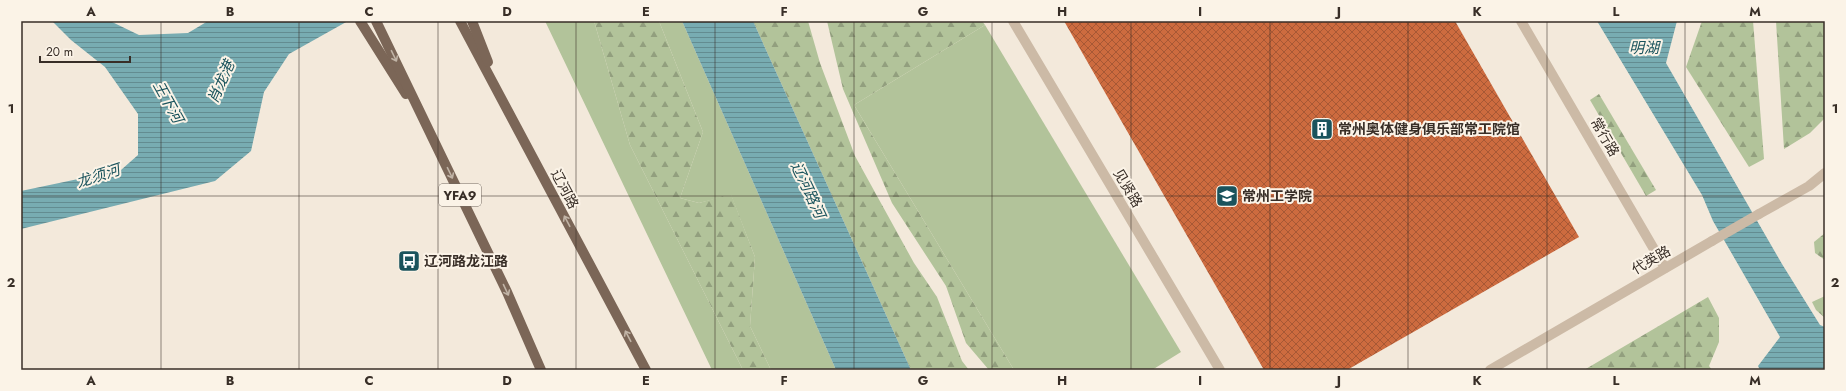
<svg xmlns="http://www.w3.org/2000/svg" width="1846" height="391" font-family="Jost,'Noto Sans SC',sans-serif">
<style>
.grass{fill:#b2c39a}
.forest{fill:url(#forest-firs)}
.water{fill:url(#water-rules)}
.building{fill:url(#building-cross-hatch)}
.lines{fill:none;stroke-linecap:round;stroke-linejoin:round}
.lane{stroke:#ccbaa6;stroke-width:10}
.street{stroke:#ccbaa6;stroke-width:10}
.primary{stroke:#7b6657;stroke-width:10}
.oneway{stroke:#c1b4a6}
.grid{fill:none;stroke:#382e27;stroke-width:1;stroke-opacity:0.55}
.labels{text-anchor:middle;dominant-baseline:central;stroke-width:4;stroke-linejoin:round;paint-order:stroke}
.shield{fill:#fbf3e7;stroke:#726961;stroke-width:1}
.shield-label{font-size:13px;font-weight:bold;fill:#382e27}
.poi-label{font-size:14px;font-weight:bold;fill:#382e27;stroke:#fbf3e7;text-anchor:start}
.street-label{font-size:14px;fill:#382e27;stroke:#fbf3e7}
.water-label{font-size:15px;font-style:italic;fill:#1a535c;stroke:#fbf3e7}
.neatline{fill:none;stroke:#382e27;stroke-width:1.5}
.grid-label{font-size:13px;text-anchor:middle;font-weight:bold;fill:#382e27}
</style>
<defs>
<pattern id="forest-firs" width="22" height="20" patternUnits="userSpaceOnUse"><rect width="22" height="20" fill="#b2c39a"/><path d="M5 1l3.5 6h-7zM16 11l3.5 6h-7z" fill="#929f7e"/></pattern>
<pattern id="water-rules" width="6" height="5" patternUnits="userSpaceOnUse"><rect width="6" height="5" fill="#78acb2"/><path d="M0 2.5h6" fill="none" stroke="#638c91"/></pattern>
<pattern id="building-cross-hatch" width="8" height="8" patternUnits="userSpaceOnUse"><rect width="8" height="8" fill="#cd6b3f"/><path d="M0 0l8 8M0 8l8-8" fill="none" stroke="#a75835"/></pattern>
</defs>
<rect width="100%" height="100%" fill="#f3e9db"/>
<g class="grass">
<path d="M545,21H594L630,145L743,370H712Z"/>
<path d="M659,21H682L836,370H771L750,326L755,257L731,195L699,203L680,198L703,132Z"/>
<path d="M985,25L1181,352L1152,370H1014L854,105Z"/>
</g>
<g class="forest">
<path d="M594,21H659L703,132L680,198L699,203L731,194L755,257L750,326L771,370H743L630,145Z"/>
<path d="M753,21H808L820,63L855,156L914,263L937,297L962,361L969,370H911Z"/>
<path d="M827,21H982L985,25L854,105L1014,370H989L966,343L946,286L892,203L843,89Z"/>
<path d="M1702,21H1753L1764,159L1749,167L1686,67Z"/>
<path d="M1776,21H1825V118L1810,133L1784,149Z"/>
<path d="M1599,94L1656,190L1646,196L1590,100Z"/>
<path d="M1825,233V260L1815,253L1814,242Z"/>
<path d="M1825,296V318L1816,310L1812,302Z"/>
<path d="M1708,297L1719,318V342L1709,366L1712,370H1584Z"/>
</g>
<g class="water">
<path d="M52,21H110L139,35L188,33L208,21H348L289,54L264,92L251,151L215,181L21,229V191L121,170L138,155V114L105,67L71,40Z"/>
<path d="M682,21H753L911,370H836Z"/>
<path d="M1597,21H1677L1666,63L1782,264L1820,325L1825,327V370H1760L1758,366L1780,337L1713,221L1702,195Z"/>
</g>
<path class="building" d="M1064,21H1455L1579,237L1347,370H1264Z"/>
<g class="lines">
<g class="lane">
<path d="M1013,21L1220,370"/>
<path d="M1521,21L1665,268"/>
<path d="M1759,214L1809,186L1825,173"/>
<path d="M1490,370L1712,241"/>
</g>
<path class="street" d="M1712,241L1759,214"/>
<g class="primary">
<path d="M360,21L406,94"/>
<path d="M376,21L507,292L541,370"/>
<path d="M460,21L646,370"/>
<path d="M472,21L488,62"/>
</g>
</g>
<defs><path id="oneway-shaft" d="M-6 0H5M1.5-3L5.5 0L1.5 3" fill="none" stroke-width="1.6" stroke-linecap="round" stroke-linejoin="round"/></defs>
<g class="oneway">
<use href="#oneway-shaft" transform="translate(394 56) rotate(64)"/>
<use href="#oneway-shaft" transform="translate(450 173) rotate(64)"/>
<use href="#oneway-shaft" transform="translate(567 221) rotate(-118)"/>
<use href="#oneway-shaft" transform="translate(506 290) rotate(65)"/>
<use href="#oneway-shaft" transform="translate(628 336) rotate(-118)"/>
</g>
<path class="grid" d="M161,21V370M299,21V370M438,21V370M576,21V370M715,21V370M854,21V370M992,21V370M1131,21V370M1270,21V370M1408,21V370M1547,21V370M1685,21V370M21,196H1825"/>
<defs>
<g id="building-square" transform="scale(1.15)"><rect x="-9" y="-9" width="18" height="18" rx="4" fill="#1a535c" stroke="#fbf3e7"/><path d="M-4-6H4V6H1V3H-1V6H-4ZM-2.5-4.3h1.7v1.8h-1.7ZM.8-4.3h1.7v1.8H.8ZM-2.5-1h1.7V.8h-1.7ZM.8-1h1.7V.8H.8Z" fill="#fff"/></g>
<g id="university-square" transform="scale(1.15)"><rect x="-9" y="-9" width="18" height="18" rx="4" fill="#1a535c" stroke="#fbf3e7"/><path d="M0-5L7-2L0 1L-7-2ZM-4 1L0 2.5L4 1V4Q0 6-4 4Z" fill="#fff"/></g>
<g id="bus-square" transform="scale(1.15)"><rect x="-9" y="-9" width="18" height="18" rx="4" fill="#1a535c" stroke="#fbf3e7"/><path d="M-5-6H5V4H4V6H2V4H-2V6H-4V4H-5ZM-3.5-4V0h7V-4ZM-3.5 1.2v1.5H-2V1.2ZM2 1.2v1.5H3.5V1.2Z" fill="#fff"/></g>
</defs>
<g fill-rule="evenodd">
<use href="#building-square" x="1322" y="129"/>
<use href="#university-square" x="1227" y="196"/>
<use href="#bus-square" x="409" y="261"/>
</g>
<g class="labels">
<rect class="shield" x="439" y="184" width="42" height="22" rx="3"/>
<g class="shield-label">
<text x="460" y="195">YFA9</text>
</g>
<g class="poi-label">
<text x="1338" y="129">常州奥体健身俱乐部常工院馆</text>
<text x="1242" y="196">常州工学院</text>
<text x="424" y="261">辽河路龙江路</text>
</g>
<g class="street-label">
<text transform="translate(1605 137) rotate(60)">常行路</text>
<text transform="translate(1128 188) rotate(59)">见贤路</text>
<text transform="translate(565 189) rotate(62)">辽河路</text>
<text transform="translate(1651 260) rotate(-30)">代英路</text>
</g>
<g class="water-label">
<text x="1644" y="48">明湖</text>
<text transform="translate(221 82) rotate(-66)">肖龙港</text>
<text transform="translate(168 102) rotate(61)">王下河</text>
<text transform="translate(98 176) rotate(-18)">龙须河</text>
<text transform="translate(808 190) rotate(65)">辽河路河</text>
</g>
</g>
<rect width="1846" height="391" fill="none" stroke="#fbf3e7" stroke-width="44"/>
<path d="M40 56v6h90v-6" fill="none" stroke="#382e27" stroke-width="2"/>
<text x="46" y="56" font-size="12" fill="#382e27" stroke="#fbf3e7" stroke-width="3" paint-order="stroke">20 m</text>
<rect x="22" y="22" width="1802" height="347" class="neatline"/>
<g class="grid-label">
<text x="91" y="16">A</text>
<text x="230" y="16">B</text>
<text x="369" y="16">C</text>
<text x="507" y="16">D</text>
<text x="646" y="16">E</text>
<text x="784" y="16">F</text>
<text x="923" y="16">G</text>
<text x="1062" y="16">H</text>
<text x="1200" y="16">I</text>
<text x="1339" y="16">J</text>
<text x="1477" y="16">K</text>
<text x="1616" y="16">L</text>
<text x="1755" y="16">M</text>
<text x="11" y="113">1</text>
<text x="1835" y="113">1</text>
<text x="11" y="287">2</text>
<text x="1835" y="287">2</text>
<text x="91" y="385">A</text>
<text x="230" y="385">B</text>
<text x="369" y="385">C</text>
<text x="507" y="385">D</text>
<text x="646" y="385">E</text>
<text x="784" y="385">F</text>
<text x="923" y="385">G</text>
<text x="1062" y="385">H</text>
<text x="1200" y="385">I</text>
<text x="1339" y="385">J</text>
<text x="1477" y="385">K</text>
<text x="1616" y="385">L</text>
<text x="1755" y="385">M</text>
</g>
</svg>
